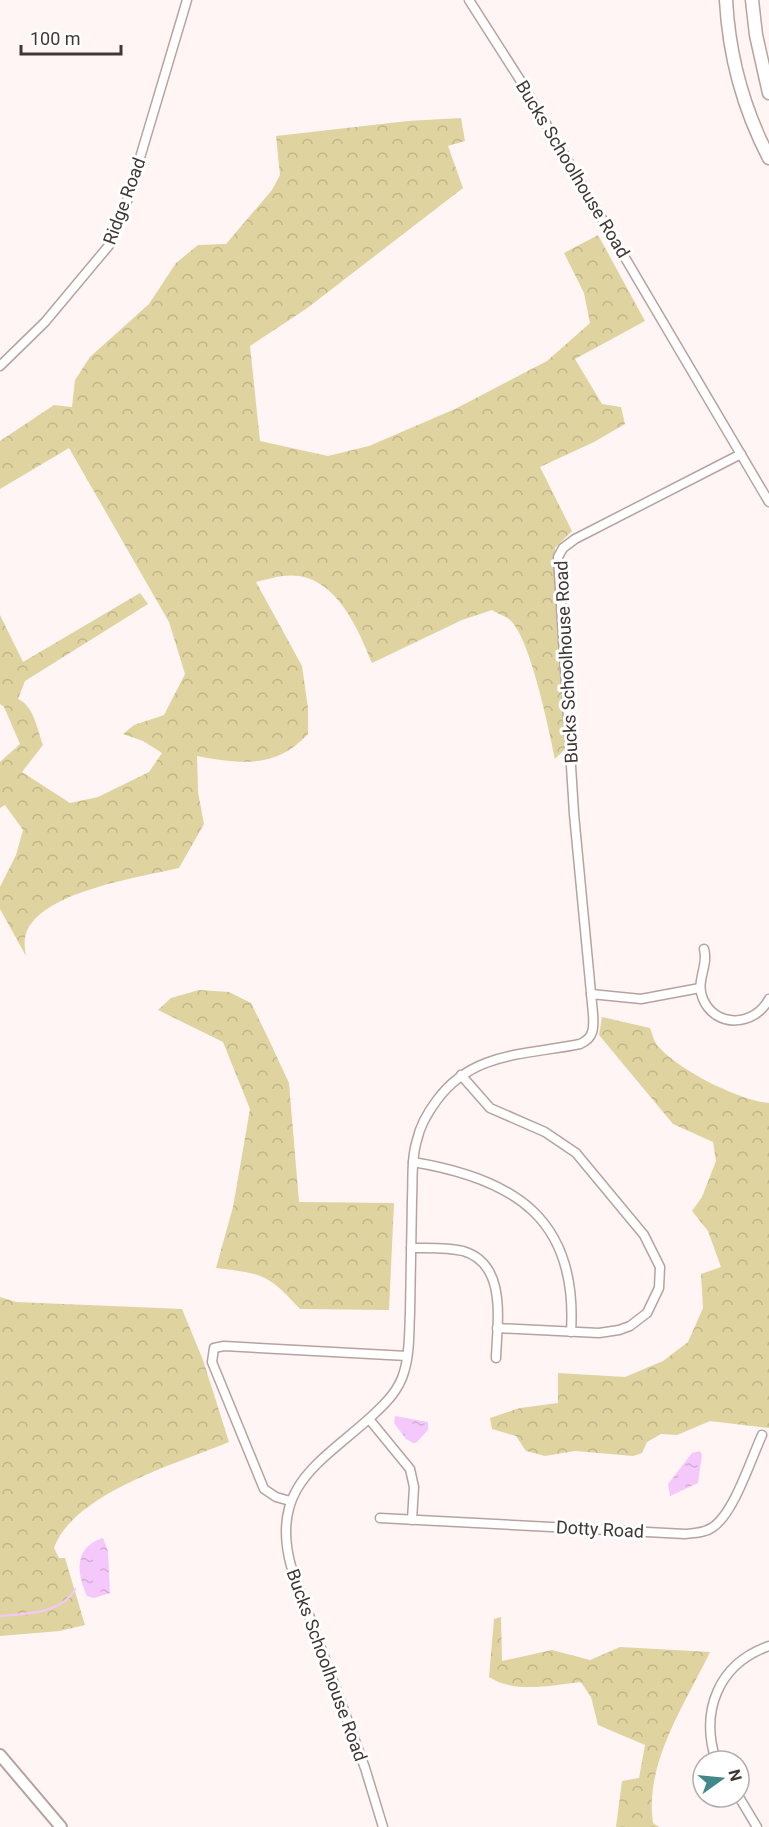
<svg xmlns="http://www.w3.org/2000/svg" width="769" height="1827" font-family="Roboto,sans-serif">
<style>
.forest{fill:url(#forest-crowns)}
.water{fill:url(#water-ripples)}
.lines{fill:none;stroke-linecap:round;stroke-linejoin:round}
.stream{stroke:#f5c8fb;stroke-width:2}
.minor-casing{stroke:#b6a39f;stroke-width:11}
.major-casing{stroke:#b6a39f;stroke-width:14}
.highway-casing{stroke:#b6a39f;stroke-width:15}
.minor{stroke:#fff;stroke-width:8}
.major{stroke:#fff;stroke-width:10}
.highway{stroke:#fff;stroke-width:12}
.labels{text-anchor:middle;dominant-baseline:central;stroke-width:6;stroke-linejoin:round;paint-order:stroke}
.street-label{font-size:18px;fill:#403836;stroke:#fff}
</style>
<defs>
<pattern id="forest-crowns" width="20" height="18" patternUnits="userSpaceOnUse" patternTransform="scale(1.5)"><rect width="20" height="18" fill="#dfd3a0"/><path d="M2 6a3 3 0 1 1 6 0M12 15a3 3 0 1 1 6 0" fill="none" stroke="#c0b68a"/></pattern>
<pattern id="water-ripples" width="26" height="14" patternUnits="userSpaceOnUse" patternTransform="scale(1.5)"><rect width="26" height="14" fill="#f5c8fb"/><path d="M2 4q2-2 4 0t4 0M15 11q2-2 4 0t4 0" fill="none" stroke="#d3add8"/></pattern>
</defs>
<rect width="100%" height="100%" fill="#fef5f4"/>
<g class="forest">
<path d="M461,118L465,141L448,146L463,188L306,309L250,346L260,441L328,456L369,446L455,409L547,361L590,323L584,293L564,253L598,235L645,321L575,359L602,404L621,407L625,424L594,442L540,467L572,531L555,548L565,749L555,759C549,729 531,643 512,622C508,617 498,614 492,610L462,620L372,663C357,625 332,569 283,576C274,577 265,580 256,582L302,666L308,708V734C276,769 240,764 197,756L198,792L204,824L179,868C142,877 33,892 25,938C24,943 25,950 26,956L0,909V887L16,855L23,830L5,805L0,808V762L20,744L4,707L0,704V615L23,662L140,593L148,604L25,681L18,699C34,706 37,729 43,745L22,772L70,803L98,797L149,772L162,753L143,741L123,734L134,725L164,715L185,674L169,622L69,448L0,489V441L54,405L72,407L75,380L90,357L149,304L176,263L198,245L226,244L272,190L280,175L276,136L408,121Z"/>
<path d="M199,990L229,992L251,1003L269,1040L289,1083L299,1202L394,1203L389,1310L300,1309C267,1273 263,1274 216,1268L233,1207L250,1109L223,1042L158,1010L171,998Z"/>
<path d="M602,1017L650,1028C652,1033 654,1041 657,1045C676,1069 740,1101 769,1103V1428L710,1421L677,1435L661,1434L647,1442L642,1453L633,1456L575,1451L545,1456L526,1451L516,1436L492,1429L490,1418L520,1408L558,1403V1373L625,1377L663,1361L688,1342L703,1308L701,1274L721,1267L708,1231L692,1211L702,1197L716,1161L713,1142L673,1124L599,1035Z"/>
<path d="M0,1297L16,1302L182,1309L203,1360L229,1442C179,1463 73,1493 54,1548L59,1558H65L85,1625L60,1631L0,1636Z"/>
<path d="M501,1617L502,1661L552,1650L590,1660L620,1647L710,1652C685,1704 644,1764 653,1823L659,1827H616L622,1781L639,1778L645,1745L598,1725L591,1697L581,1682C552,1685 515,1694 489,1677L494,1619Z"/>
</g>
<g class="water">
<path d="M395,1416L428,1422V1430L417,1442L413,1443L406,1439L394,1423Z"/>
<path d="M700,1451L702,1455L698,1483L670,1496L668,1484L692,1453Z"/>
<path d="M103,1538L108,1551L110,1593L94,1598L87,1596C76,1572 74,1547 103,1538Z"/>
</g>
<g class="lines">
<path class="stream" d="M0,1616C24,1614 62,1614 75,1589"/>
<g class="minor-casing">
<g id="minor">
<path d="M469,0L522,83L769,502"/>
<path d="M0,366L45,322L111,243L125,208L187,0"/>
<path d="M704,949C709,966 695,981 703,999C716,1029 755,1026 769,999"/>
<path d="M591,994L641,999L700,988"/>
<path d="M461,1075L490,1108L545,1132L576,1153L644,1235L660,1267L659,1288L647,1313L630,1326L619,1330L599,1333L497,1328"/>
<path d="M413,1162C516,1179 578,1220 571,1332"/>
<path d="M411,1248C428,1248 447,1247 463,1251C508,1264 497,1323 496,1358"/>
<path d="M369,1419L410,1469L414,1487L412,1520"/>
<path d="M290,1501L276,1497L264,1489L212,1362L214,1348L224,1346L407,1356"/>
<path d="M380,1518L685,1534C695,1533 705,1533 713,1527C734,1513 751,1459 762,1435"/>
<path d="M716,1761C700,1711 718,1664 769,1646"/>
<path d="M739,1797L757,1827"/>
<path d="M383,1827L365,1768L291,1566C269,1485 322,1462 373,1415C386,1403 399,1390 404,1372C410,1353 409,1332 410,1313C411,1275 411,1237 412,1199C413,1180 411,1159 417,1140C420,1126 428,1112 437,1100C473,1051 527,1055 580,1044C594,1038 594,1028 593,1014L574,814L558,557L563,548L575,539L741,454"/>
</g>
</g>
<g class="major-casing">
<path id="major" d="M0,1755L61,1827"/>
</g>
<g class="highway-casing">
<g id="highway">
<path d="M726,0C729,56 743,108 769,158"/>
<path d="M752,0L756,35L769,93"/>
</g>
</g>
<use href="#minor" class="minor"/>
<use href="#major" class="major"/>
<use href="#highway" class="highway"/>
</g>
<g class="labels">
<g class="street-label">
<text transform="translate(573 169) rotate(59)">Bucks Schoolhouse Road</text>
<text transform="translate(124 201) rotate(-70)">Ridge Road</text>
<text transform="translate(566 662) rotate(-93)">Bucks Schoolhouse Road</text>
<text transform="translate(600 1529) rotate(3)">Dotty Road</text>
<text transform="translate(327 1665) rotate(70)">Bucks Schoolhouse Road</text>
</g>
</g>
<g transform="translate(721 1779) rotate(75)"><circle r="28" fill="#ffffff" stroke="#b3afaf" stroke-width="1.5"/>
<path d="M0-4.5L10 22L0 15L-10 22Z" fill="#408889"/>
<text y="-9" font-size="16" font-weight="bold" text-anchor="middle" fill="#403836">N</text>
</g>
<path d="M21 45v9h100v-9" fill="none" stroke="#403836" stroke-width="3"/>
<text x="30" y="45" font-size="18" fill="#403836" stroke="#ffffff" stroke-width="4.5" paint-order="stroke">100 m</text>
</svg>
